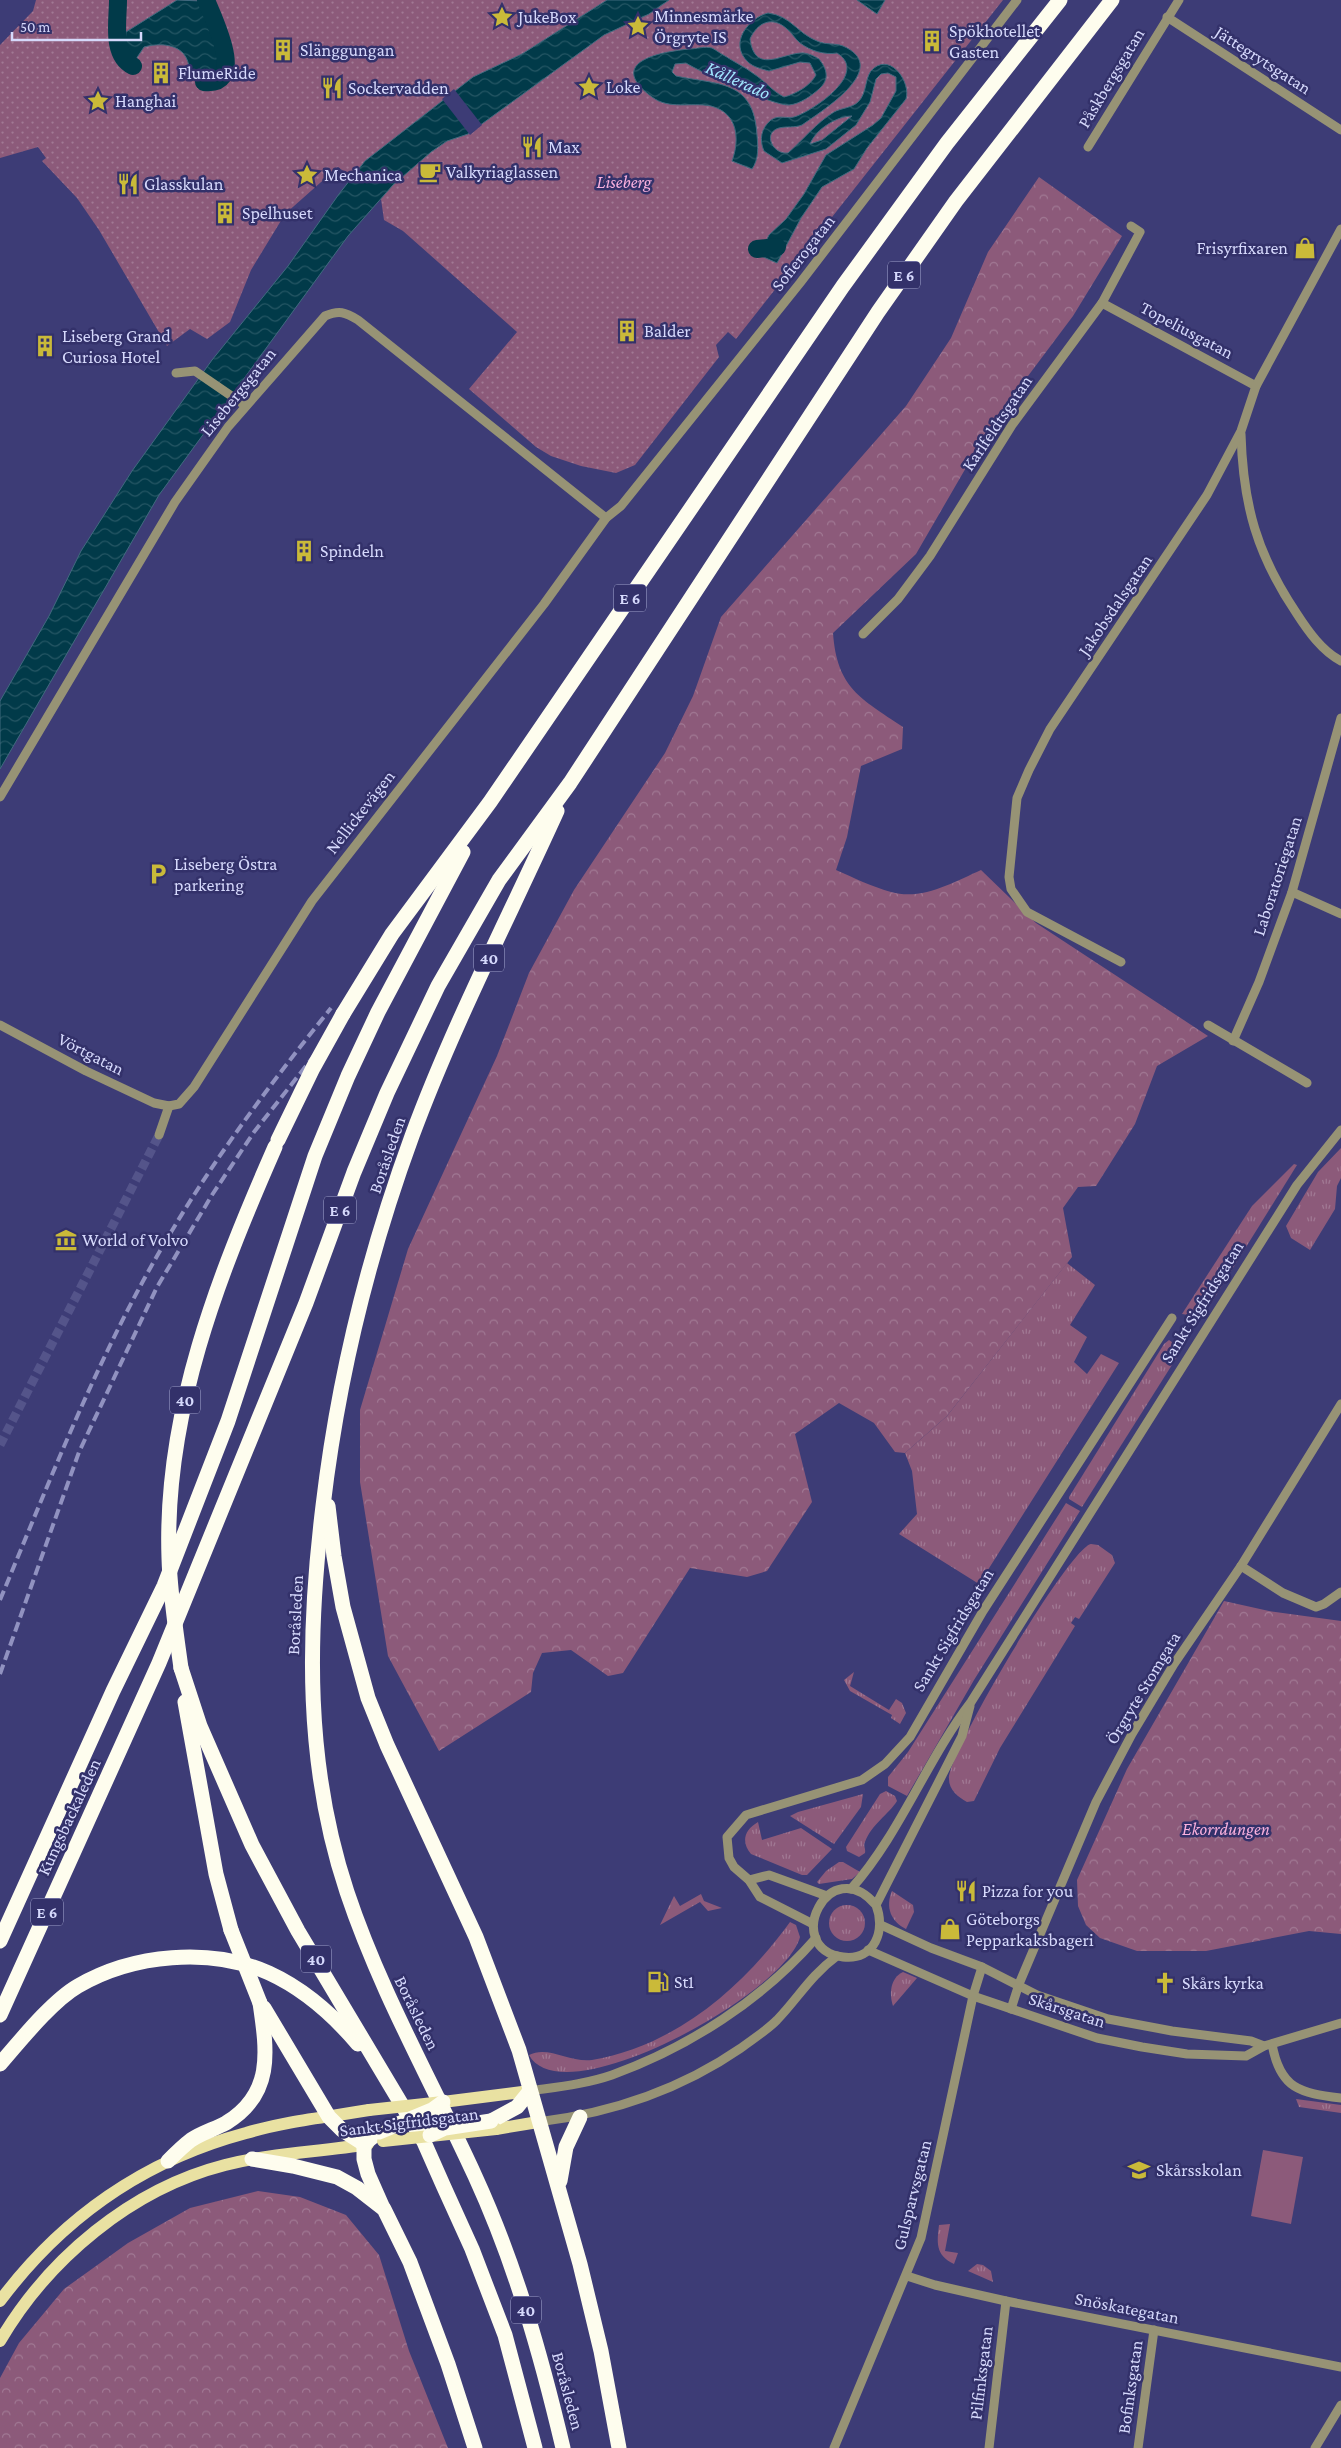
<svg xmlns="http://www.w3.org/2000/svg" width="1341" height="2448" font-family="'Crimson Pro',serif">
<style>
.grass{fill:url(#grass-tufts)}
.forest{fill:url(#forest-crowns)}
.park{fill:url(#park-dots)}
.pitch{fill:#8c5a7a}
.water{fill:url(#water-waves);stroke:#416a7f;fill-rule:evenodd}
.pier{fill:#3d3c76}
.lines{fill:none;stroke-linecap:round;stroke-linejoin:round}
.canal{stroke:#013a49;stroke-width:18}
.minor-tunnel{stroke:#54548a;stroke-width:9;stroke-dasharray:9 4.5;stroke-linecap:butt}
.minor{stroke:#979375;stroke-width:9}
.major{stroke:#e9e1a2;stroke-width:12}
.highway{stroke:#fefdee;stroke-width:15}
.rail{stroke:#9192c0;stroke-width:4;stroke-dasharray:10 5;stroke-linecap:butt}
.major-bridge{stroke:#e9e1a2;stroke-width:12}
.highway-bridge{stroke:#fefdee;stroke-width:15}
.labels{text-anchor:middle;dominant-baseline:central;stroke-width:5;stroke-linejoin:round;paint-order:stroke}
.shield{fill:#33316a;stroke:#a5a7d0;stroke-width:1}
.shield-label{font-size:16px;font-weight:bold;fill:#d6d9fc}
.poi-label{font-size:18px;fill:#d6d9fc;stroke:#33316a;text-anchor:start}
.street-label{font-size:18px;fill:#d6d9fc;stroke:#33316a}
.park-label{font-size:18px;font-style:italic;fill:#f9b0dd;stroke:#33316a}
.water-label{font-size:19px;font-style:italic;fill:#a0e6fe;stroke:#33316a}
</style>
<defs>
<pattern id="grass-tufts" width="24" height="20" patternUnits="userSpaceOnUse" patternTransform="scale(1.25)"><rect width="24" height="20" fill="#8c5a7a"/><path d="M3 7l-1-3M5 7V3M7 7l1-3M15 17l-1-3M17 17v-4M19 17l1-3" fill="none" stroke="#a17994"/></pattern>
<pattern id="forest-crowns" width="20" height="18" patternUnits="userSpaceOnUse" patternTransform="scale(1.25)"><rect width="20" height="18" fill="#8c5a7a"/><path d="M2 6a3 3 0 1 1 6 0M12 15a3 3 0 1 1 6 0" fill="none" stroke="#a17994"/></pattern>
<pattern id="park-dots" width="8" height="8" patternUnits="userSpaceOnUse" patternTransform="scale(1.25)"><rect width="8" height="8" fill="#8c5a7a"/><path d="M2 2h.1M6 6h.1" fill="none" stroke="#a17994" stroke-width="1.8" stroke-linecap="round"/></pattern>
<pattern id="water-waves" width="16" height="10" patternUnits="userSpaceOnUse" patternTransform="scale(1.25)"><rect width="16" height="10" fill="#013a49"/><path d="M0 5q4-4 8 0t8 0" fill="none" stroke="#255664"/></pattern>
</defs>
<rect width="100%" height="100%" fill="#3d3c76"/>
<g class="grass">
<path d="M1341,1148V1178L1337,1186L1335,1209L1310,1250L1291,1238L1286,1226L1318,1172Z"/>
<path d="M1294,1164L1297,1165L1210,1305L1195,1316L1182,1314L1252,1206Z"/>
<path d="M1067,1263L1095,1285L1070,1325L1087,1337L1074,1362L1087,1374L1101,1354L1119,1363L979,1584L899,1534L917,1514L912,1471L905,1453L947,1416Z"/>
<path d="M1169,1340L1176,1345L1177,1357L1082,1507L1069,1499V1497L1164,1344Z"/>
<path d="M1066,1503L1080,1511L974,1680L907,1796L888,1786V1777L908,1752Z"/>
<path d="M1091,1544L1098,1545L1112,1555L1115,1563L1079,1619L1075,1617L1071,1623L1075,1626L1000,1748L974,1801L967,1802C958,1797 949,1790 949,1779C948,1752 1070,1547 1091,1544Z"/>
<path d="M854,1672L850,1686L889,1710L896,1699L902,1703L906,1713L900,1724L891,1718L892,1715L850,1691L844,1680Z"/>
<path d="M886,1791L895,1796L897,1801C889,1814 871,1825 865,1842C863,1845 866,1849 865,1853L859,1857L847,1851L846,1847L880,1794Z"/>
<path d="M863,1794L861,1807L834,1844L790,1816L798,1812Z"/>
<path d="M758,1822L762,1840L801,1828L832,1849L807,1875H802L751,1854C741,1842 744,1830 758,1822Z"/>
<path d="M839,1862H843L860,1872L852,1879L819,1884L817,1882L826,1871Z"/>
<path d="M892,1891L913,1905L914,1912L906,1929C891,1922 885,1907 892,1891Z"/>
<path d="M701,1894L704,1901L722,1908L708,1911L700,1902L660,1925L674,1896L680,1906Z"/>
<circle cx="847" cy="1923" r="18"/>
<path d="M790,1922L796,1925L800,1937C786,1993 563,2117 529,2055C548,2045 570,2063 592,2060C675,2046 742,1988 790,1922Z"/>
<path d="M903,1972L917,1978L893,2006C889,1994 890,1978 903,1972Z"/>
<path d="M1296,2099L1341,2105V2113L1299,2107Z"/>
<path d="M950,2224L945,2251L958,2253L954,2264C935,2255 937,2242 939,2225Z"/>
<path d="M977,2264L983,2265L991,2271L993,2282L968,2271Z"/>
</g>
<g class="forest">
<path d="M1039,177L1122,236L1073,316L989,428L916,554L833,633C837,688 860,698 903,727L902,749L861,766L847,837L836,870C854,878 873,887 891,892C922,901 954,882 981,870L1036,923L1208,1036L1157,1066L1135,1124L1096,1186L1078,1187L1063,1208L1072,1257L947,1416L905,1453L895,1452L874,1423L839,1403L795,1434L812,1502L767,1571L747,1577L690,1568L623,1673L608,1676L571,1650L542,1653L533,1673L531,1692L439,1751L388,1656L360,1482V1410L408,1249L497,1056L529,973L574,890L665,753L693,696L721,617L906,406L951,338L988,252Z"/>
<path d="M1224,1601L1269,1611L1341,1621V1934L1309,1931L1206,1951H1137L1100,1938L1086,1925L1078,1906L1077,1880L1127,1769Z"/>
<path d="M258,2191L300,2197L346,2215L379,2255L409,2351L448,2448H0V2378L19,2343L64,2289L128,2243L190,2208Z"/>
</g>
<path class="park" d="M36,0H1003L736,339L728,332L716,345L719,357L635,465L616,473L581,466L551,456L536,447L469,389L517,332L420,246L403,231L384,220L381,199L338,167L285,214L251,270L230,322L207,339L190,329L167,346L99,230L77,198L42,161L46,158L38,147L0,158V45L33,11Z"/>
<path class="pitch" d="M1263,2150L1303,2157L1291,2224L1251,2216Z"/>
<g class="water">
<path d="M177,0L201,1L221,56V71C209,79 203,79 189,76C192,46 166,41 144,47L134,62L128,61L124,54L126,32Z"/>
<path d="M607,0H669L649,14L604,35L468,134L447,141L431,152L393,185L348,236L159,495L0,769V701L49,616L81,551L132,471L212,360L288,266L339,194L365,161L473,77L522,54Z"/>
<path d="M857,0H885L877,14Z"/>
<path d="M768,13C791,16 797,33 817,41C825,45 835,43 843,46C893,68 820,112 802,125C794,128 787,126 779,128C762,133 773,155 788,153C803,140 816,123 834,112C841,108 852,108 858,102C868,93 864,75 874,68C892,54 911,83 906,99L867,148L854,169L822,187L801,218L777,263L759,255L769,235L786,219L804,194L826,155L873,125L881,118L896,91V77L888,73L881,74L876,79L870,102L856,125L826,149L782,163L764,151C759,140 761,128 771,120C779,114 788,120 797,116C815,109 869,73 837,53C824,55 811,51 800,43C795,39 792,33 787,29C772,15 757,23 750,39C755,76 783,52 804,53C810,54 814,56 819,59C827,69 830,79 819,89C811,96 800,104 789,105C774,106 700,72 686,63L675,64L672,72L676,76C717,85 754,79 757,135C758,147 759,159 752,169L732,161C740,139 738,113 711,106C691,102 669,110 652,97C605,62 660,52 689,49C696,49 705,46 712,48C716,50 721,54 725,56C734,62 745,67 754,74C765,81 772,91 784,97C796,94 810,86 816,75L810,63L800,62L769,71C762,69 753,67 748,62C728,43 749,18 768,13ZM852,116L822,140L810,144C816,129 837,116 852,116Z"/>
</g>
<path class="pier" d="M454,89L482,125L470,135L442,99Z"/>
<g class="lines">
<g class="canal">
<path d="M118,0C118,22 111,55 133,66"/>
<path d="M204,82C248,87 213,18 206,0"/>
<path d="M757,249L777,247"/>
</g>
<path class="minor-tunnel" d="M0,1445L159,1135"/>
<g class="minor">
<path d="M1167,17L1341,130"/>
<path d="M1088,147L1179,0"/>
<path d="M1102,303L1256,386"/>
<path d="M176,373L195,371L246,406"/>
<path d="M1241,434C1243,505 1257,555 1297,614C1308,631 1322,651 1341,661"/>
<path d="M863,634L898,599L930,556L1012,425L1102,303L1140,232L1131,226"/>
<path d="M0,797L175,502L228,427L325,316C339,310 345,312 358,320L606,518"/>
<path d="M1292,892L1341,914"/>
<path d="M1121,962L1027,912L1011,889L1009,877L1017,798L1029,770L1050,729L1207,495L1241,431L1256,386L1341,229"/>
<path d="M0,1025L86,1071L154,1103L169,1106L179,1104L194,1087L312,901L544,604L606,518L621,506L800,283L1017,0"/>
<path d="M1208,1025L1307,1083"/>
<path d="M1233,1041L1259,982L1292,892L1341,718"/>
<path d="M159,1135L169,1106"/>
<path d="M1241,1566L1283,1593L1316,1607L1324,1604L1341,1592"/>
<path d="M749,1880L769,1875L827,1896"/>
<path d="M851,1889C900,1834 926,1761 971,1702L1297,1185L1341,1130"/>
<path d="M876,1905C829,1850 781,1949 843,1957C875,1961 886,1930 876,1905L962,1736L970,1706"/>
<path d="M813,1924L760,1897L749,1880L734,1867L729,1858L727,1837L746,1815L862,1780L885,1764L910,1737L983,1611L1172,1318"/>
<path d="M881,1925L931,1948L982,1967L1037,1995L1108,2019L1172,2031L1251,2041L1264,2046"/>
<path d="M868,1950L973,1996L1097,2038L1142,2047L1187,2054L1246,2056L1264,2046L1341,2023"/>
<path d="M1011,2009L1019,1984L1096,1802L1132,1734L1174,1664L1241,1566L1341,1404"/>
<path d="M1272,2044C1280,2089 1300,2093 1341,2098"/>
<path d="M530,2091C557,2087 586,2084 612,2075C689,2047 762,2000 816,1938"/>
<path d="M538,2122C612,2113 680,2090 741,2048C753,2039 766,2031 777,2020C799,1997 810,1976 837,1956"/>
<path d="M907,2276L935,2285L1006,2301L1341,2367"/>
<path d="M834,2448L921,2238L973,1996L982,1967"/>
<path d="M989,2448L1006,2301"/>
<path d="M1138,2448L1154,2330"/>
<path d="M1315,2448L1341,2405"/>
</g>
<g class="major">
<path d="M443,2102L530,2091"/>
<path d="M496,2129L538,2122"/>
<path d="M0,2301C62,2218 145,2160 246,2133C286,2121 328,2117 369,2110"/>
<path d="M0,2341C48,2259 131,2189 225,2165C271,2153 321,2152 368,2144"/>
</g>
<g class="highway">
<path d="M557,811C508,919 453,1025 412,1136C368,1256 338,1379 323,1506C307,1636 305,1766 347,1892C380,1991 432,2082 475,2176C515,2263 541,2355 563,2448"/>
<path d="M343,1014L392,934L490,802L843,286L947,143L1060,0"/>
<path d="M328,1506L334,1556L343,1607L368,1698L387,1745L476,1937L519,2050L580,2264L601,2351L619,2448"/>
<path d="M181,1668L200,1726L252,1845L298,1931L424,2142L443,2185L472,2249L505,2335L535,2448"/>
<path d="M185,1702L216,1874L231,1930"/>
<path d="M0,1941L113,1691L164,1586L228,1421L315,1156L348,1076L378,1012L463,852"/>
<path d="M264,2008L329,2117L342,2130L364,2144"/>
<path d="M0,2015L159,1663L306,1303L354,1172L387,1093L438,986L499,880L570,783L878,312L956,201L1112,0"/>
<path d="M0,2064C20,2041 52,2001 78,1986C133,1954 210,1947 269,1973C304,1989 334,2016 358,2044"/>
<path d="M491,2121L517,2107L530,2091"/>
<path d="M379,2132L364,2144V2159L368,2174L383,2208"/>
<path d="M252,2159L293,2166L337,2177L357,2188L384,2209L410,2262L448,2364L475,2448"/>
<path d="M168,2161C175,2154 183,2146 191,2140C201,2133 215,2129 226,2123C274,2094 267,2051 260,2003"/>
<path d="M560,2181L566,2147L580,2117"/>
</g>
<g class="rail">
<path d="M0,1600C51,1478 99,1353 167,1239C215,1157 271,1083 331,1008"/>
<path d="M0,1674L79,1452L157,1287L212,1195L254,1132L343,1019"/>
</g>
<g class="major-bridge">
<path d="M369,2110L443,2102"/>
<path d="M383,2141L496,2129"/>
</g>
<g class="highway-bridge">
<path d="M278,1140L313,1068L343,1014"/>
<path d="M181,1668C176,1631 170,1595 169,1558C164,1413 218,1277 275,1147"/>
<path d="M231,1930L260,2003"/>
<path d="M379,2132L432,2110L443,2102"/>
<path d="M430,2135L445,2128L491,2121"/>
</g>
</g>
<defs>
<g id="sight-bare" transform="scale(1.725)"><path d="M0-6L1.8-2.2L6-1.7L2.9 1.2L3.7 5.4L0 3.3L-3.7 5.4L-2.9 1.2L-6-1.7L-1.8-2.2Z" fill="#caba39" stroke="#33316a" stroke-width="2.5" paint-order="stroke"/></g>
<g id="building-bare" transform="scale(1.725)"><path d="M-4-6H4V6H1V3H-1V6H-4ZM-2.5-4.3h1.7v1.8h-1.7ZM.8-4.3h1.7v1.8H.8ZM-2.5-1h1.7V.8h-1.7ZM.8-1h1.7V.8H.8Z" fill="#caba39" stroke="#33316a" stroke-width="2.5" paint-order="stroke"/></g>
<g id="restaurant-bare" transform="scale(1.725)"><path d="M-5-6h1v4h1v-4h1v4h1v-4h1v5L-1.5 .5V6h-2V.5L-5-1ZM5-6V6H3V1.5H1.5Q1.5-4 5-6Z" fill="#caba39" stroke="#33316a" stroke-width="2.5" paint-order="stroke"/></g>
<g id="cafe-bare" transform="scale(1.725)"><path d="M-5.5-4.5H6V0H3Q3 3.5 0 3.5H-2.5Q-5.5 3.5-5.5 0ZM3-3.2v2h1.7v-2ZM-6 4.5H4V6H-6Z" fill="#caba39" stroke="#33316a" stroke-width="2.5" paint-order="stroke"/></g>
<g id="shop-bare" transform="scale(1.725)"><path d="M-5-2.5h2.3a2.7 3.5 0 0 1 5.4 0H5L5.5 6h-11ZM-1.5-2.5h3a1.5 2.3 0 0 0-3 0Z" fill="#caba39" stroke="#33316a" stroke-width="2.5" paint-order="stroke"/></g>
<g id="parking-bare" transform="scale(1.725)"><path d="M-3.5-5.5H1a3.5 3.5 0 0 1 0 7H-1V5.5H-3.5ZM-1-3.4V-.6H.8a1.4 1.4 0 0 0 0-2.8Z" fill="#caba39" stroke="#33316a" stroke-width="2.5" paint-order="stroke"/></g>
<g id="museum-bare" transform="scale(1.725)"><path d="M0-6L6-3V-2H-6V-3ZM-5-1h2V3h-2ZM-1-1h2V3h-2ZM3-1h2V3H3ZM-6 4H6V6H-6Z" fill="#caba39" stroke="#33316a" stroke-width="2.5" paint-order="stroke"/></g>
<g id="fuel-bare" transform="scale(1.725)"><path d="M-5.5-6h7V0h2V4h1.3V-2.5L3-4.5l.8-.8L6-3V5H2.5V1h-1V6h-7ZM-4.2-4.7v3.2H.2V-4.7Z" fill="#caba39" stroke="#33316a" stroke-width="2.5" paint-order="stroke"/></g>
<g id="church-bare" transform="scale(1.725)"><path d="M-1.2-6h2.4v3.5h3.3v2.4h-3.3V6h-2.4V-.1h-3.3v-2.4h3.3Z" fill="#caba39" stroke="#33316a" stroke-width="2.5" paint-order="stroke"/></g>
<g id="school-bare" transform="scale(1.725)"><path d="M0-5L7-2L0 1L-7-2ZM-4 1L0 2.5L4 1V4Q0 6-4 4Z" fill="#caba39" stroke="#33316a" stroke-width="2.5" paint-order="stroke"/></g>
</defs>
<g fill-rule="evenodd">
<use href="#sight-bare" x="502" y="17"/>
<use href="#sight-bare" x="638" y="26"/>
<use href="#building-bare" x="932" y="41"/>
<use href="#building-bare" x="283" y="50"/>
<use href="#building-bare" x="161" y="73"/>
<use href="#sight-bare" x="589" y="87"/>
<use href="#restaurant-bare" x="332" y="88"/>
<use href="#sight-bare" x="98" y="101"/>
<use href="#restaurant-bare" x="532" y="147"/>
<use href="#cafe-bare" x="430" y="172"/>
<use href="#sight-bare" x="307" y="175"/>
<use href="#restaurant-bare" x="128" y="184"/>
<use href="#building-bare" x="225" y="213"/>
<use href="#shop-bare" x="1305" y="248"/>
<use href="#building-bare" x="627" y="331"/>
<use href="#building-bare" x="45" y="346"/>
<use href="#building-bare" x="304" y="551"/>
<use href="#parking-bare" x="158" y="874"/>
<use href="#museum-bare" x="66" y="1240"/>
<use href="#restaurant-bare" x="966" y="1891"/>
<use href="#shop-bare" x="950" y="1929"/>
<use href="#fuel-bare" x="658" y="1982"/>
<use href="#church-bare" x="1165" y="1983"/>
<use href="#school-bare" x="1139" y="2170"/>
</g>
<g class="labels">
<g class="shield">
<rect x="888" y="261.5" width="32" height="27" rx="4"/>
<rect x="614" y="584.5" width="32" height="27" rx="4"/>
<rect x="474" y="944.5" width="30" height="27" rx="4"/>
<rect x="324" y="1196.5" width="32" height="27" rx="4"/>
<rect x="170" y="1386.5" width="30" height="27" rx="4"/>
<rect x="31" y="1898.5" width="32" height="27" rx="4"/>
<rect x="301" y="1945.5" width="30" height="27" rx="4"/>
<rect x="511" y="2296.5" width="30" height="27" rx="4"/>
</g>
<g class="shield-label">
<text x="904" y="275">E 6</text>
<text x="630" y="598">E 6</text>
<text x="489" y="958">40</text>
<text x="340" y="1210">E 6</text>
<text x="185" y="1400">40</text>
<text x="47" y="1912">E 6</text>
<text x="316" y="1959">40</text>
<text x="526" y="2310">40</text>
</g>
<g class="poi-label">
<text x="654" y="16">Minnesmärke<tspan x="654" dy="21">Örgryte IS</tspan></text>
<text x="518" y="17">JukeBox</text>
<text x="949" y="31">Spökhotellet<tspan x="949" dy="21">Gasten</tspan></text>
<text x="300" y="50">Slänggungan</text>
<text x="178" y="73">FlumeRide</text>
<text x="606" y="87">Loke</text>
<text x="348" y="88">Sockervadden</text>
<text x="115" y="101">Hanghai</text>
<text x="548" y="147">Max</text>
<text x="446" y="172">Valkyriaglassen</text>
<text x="324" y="175">Mechanica</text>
<text x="144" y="184">Glasskulan</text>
<text x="242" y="213">Spelhuset</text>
<text x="1288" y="248" text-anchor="end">Frisyrfixaren</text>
<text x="644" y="331">Balder</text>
<text x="62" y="336">Liseberg Grand<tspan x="62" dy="21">Curiosa Hotel</tspan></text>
<text x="320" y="551">Spindeln</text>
<text x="174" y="864">Liseberg Östra<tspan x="174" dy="21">parkering</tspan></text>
<text x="82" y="1240">World of Volvo</text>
<text x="982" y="1891">Pizza for you</text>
<text x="966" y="1919">Göteborgs<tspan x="966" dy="21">Pepparkaksbageri</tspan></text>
<text x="674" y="1982">St1</text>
<text x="1182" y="1983">Skårs kyrka</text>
<text x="1156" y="2170">Skårsskolan</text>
</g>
<g class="street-label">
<text transform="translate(1263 60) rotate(33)">Jättegrytsgatan</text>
<text transform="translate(1111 78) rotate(-59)">Påskbergsgatan</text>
<text transform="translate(803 253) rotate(-52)">Sofierogatan</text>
<text transform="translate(1187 330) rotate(28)">Topeliusgatan</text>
<text transform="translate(238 392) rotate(-51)">Lisebergsgatan</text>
<text transform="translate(997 423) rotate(-56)">Karlfeldtsgatan</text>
<text transform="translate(1115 605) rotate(-56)">Jakobsdalsgatan</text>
<text transform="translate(360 812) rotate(-52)">Nellickevägen</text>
<text transform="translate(1277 876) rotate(-72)">Laboratoriegatan</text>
<text transform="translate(91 1054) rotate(27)">Vörtgatan</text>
<text transform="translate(387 1155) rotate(-71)">Boråsleden</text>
<text transform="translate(1202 1302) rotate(-58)">Sankt Sigfridsgatan</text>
<text transform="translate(295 1615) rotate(-87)">Boråsleden</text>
<text transform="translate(953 1630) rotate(-59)">Sankt Sigfridsgatan</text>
<text transform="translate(1143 1688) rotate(-59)">Örgryte Stomgata</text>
<text transform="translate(69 1817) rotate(-65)">Kungsbackaleden</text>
<text transform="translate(1067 2010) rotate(18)">Skårsgatan</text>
<text transform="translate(417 2013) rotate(64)">Boråsleden</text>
<text transform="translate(409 2122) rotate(-7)">Sankt Sigfridsgatan</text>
<text transform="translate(912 2195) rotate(-76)">Gulsparvsgatan</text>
<text transform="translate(1127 2308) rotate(11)">Snöskategatan</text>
<text transform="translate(981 2373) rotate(-83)">Pilfinksgatan</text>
<text transform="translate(1130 2387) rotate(-82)">Bofinksgatan</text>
<text transform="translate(568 2391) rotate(75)">Boråsleden</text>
</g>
<g class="park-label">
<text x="624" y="182">Liseberg</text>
<text x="1226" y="1829">Ekorrdungen</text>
</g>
<g class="water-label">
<text transform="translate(738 80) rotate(24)">Kållerado</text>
</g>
</g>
<path d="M12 32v8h129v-8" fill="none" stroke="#d6d9fc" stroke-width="2.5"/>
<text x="20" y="32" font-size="15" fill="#d6d9fc" stroke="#33316a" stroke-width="4" paint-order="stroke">50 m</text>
</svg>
